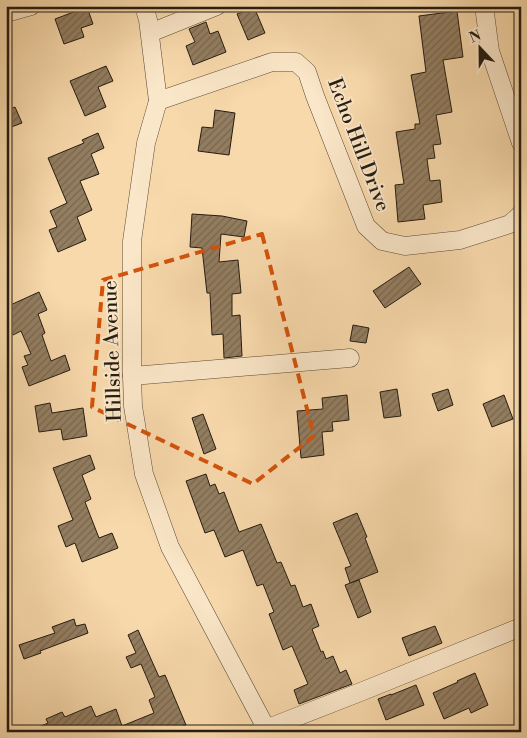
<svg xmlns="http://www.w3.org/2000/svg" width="527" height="738" font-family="'Libre Bodoni',serif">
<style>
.building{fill:url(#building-hatch);stroke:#251c11}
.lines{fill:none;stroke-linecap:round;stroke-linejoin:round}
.minor-casing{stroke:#5a4b38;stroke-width:19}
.minor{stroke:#fae6c8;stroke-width:18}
.marked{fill:none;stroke:#d4530c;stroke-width:4;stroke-dasharray:10 6;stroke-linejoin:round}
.labels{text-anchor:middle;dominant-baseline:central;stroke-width:4;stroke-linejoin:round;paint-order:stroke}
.street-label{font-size:20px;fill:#251c11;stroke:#fae6c8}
</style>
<defs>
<pattern id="building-hatch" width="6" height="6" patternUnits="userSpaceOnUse" patternTransform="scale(1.25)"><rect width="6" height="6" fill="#937e61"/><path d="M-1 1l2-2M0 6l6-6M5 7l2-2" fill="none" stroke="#78664f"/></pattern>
</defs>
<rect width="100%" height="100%" fill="#f8d9ab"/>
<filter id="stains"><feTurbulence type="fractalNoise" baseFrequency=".004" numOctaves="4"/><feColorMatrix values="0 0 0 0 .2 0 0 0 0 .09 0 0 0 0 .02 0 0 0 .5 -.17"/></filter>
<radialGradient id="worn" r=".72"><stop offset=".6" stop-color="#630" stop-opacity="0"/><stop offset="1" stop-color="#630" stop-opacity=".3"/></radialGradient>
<g class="building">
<path d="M87,7L93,24L81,28L84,37L64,44L55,19Z"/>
<path d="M254,7L265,33L248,40L237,14Z"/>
<path d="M457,11L463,57L443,60L452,112L436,115L441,144L433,145L435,158L427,159L430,181L440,180L442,202L423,205L425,219L398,222L395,185L404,184L396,132L415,129V124H420L411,75L426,72L419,16Z"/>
<path d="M206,22L210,34L218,31L226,52L193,65L186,46L195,42L189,29Z"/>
<path d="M106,66L113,81L98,87L106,107L85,116L70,81Z"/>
<path d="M15,107L22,123L6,129V111Z"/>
<path d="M215,110L235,113L229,155L198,151L202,127L213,128Z"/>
<path d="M98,133L104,148L91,154L99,174L80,181L92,210L77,217L86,240L58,252L49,230L57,227L50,211L67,203L48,158L84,143L82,140Z"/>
<path d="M192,214L222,216L247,221L244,237L221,234L219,262L238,260L241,293L232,294V316L240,315L242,356L224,358L223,334L212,335L210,293H207L202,248L190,247Z"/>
<path d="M409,267L421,284L385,308L373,291Z"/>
<path d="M39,292L47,310L38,314L45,333L42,335L51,361L65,355L70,370L29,386L22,367L28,365L24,356L31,354L21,331L13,335L6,321V307Z"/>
<path d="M353,325L369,328L366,343L350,341Z"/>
<path d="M397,389L401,416L384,418L380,392Z"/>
<path d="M448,389L453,405L438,411L432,394Z"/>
<path d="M347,395L349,420L332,422L333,431L322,432L324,455L301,458L297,411L323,409L322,398Z"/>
<path d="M504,395L513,419L492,427L483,404Z"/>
<path d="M50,403L52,413L83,408L87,436L63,440L61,429L39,432L35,406Z"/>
<path d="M203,414L216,449L204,454L192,418Z"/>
<path d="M90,455L95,469L82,475L91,499L85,502L99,538L112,533L118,548L82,562L75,543L66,547L58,526L73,520L53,468Z"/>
<path d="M206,474L210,486L215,484L219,494L224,492L239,532L261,524L277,563L281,562L291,586L295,585L303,607L311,604L319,626L312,629L321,652L323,651L326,659L333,656L340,673L346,670L352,684L299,704L294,690L308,684L292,646L283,650L269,614L274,612L263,584L257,586L243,550L225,557L214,530L205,533L186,481Z"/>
<path d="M357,513L367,537L365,538L378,572L350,583L345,568L351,566L333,523Z"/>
<path d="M359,580L371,612L358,618L345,585Z"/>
<path d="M74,619L76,626L85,624L88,633L40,651L41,653L24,659L19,645L55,633L52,627Z"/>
<path d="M435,626L442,643L409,656L402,638Z"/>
<path d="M138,630L159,677L165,675L186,725L170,732H28L48,723L46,719L62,712L65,717L91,706L96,717L116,709L122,726L154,713L149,700L155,697L141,664L131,668L126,657L136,653L128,635Z"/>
<path d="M475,673L488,705L471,713L469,708L444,719L433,693L458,682L457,681Z"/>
<path d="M416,685L424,705L386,720L378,699L391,694V695Z"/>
</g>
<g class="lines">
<g class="minor-casing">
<g id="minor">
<path d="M144,6L148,20L158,101L146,143L132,241V376L133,406L144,474L170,547L266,728"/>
<path d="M484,6L490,51L521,143"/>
<path d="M6,13L31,6"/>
<path d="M150,33L217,6"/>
<path d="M158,101L272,62H296L307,72L315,96L366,226L382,241L405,246L460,240L510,224L521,214"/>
<path d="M132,376L350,358"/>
<path d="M258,732L363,691L521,627"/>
</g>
</g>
<use href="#minor" class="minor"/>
</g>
<path class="marked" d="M262,234L314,436L253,484L92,407L103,280Z"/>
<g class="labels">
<g class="street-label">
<text transform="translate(358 145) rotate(69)">Echo Hill Drive</text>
<text transform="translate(113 351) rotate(-92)">Hillside Avenue</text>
</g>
</g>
<rect width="527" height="738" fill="none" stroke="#f8d9ab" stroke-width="25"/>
<rect x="8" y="8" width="512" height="723" fill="none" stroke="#251c11" stroke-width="2.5"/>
<rect x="12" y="12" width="502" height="713" fill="none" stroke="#251c11"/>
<g transform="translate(480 48) rotate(338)" stroke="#fae6c8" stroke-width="4" paint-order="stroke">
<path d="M0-4L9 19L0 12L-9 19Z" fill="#251c11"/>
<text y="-8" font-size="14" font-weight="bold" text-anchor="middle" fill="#251c11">N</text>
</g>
<rect width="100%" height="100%" filter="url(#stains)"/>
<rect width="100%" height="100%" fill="url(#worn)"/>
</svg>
